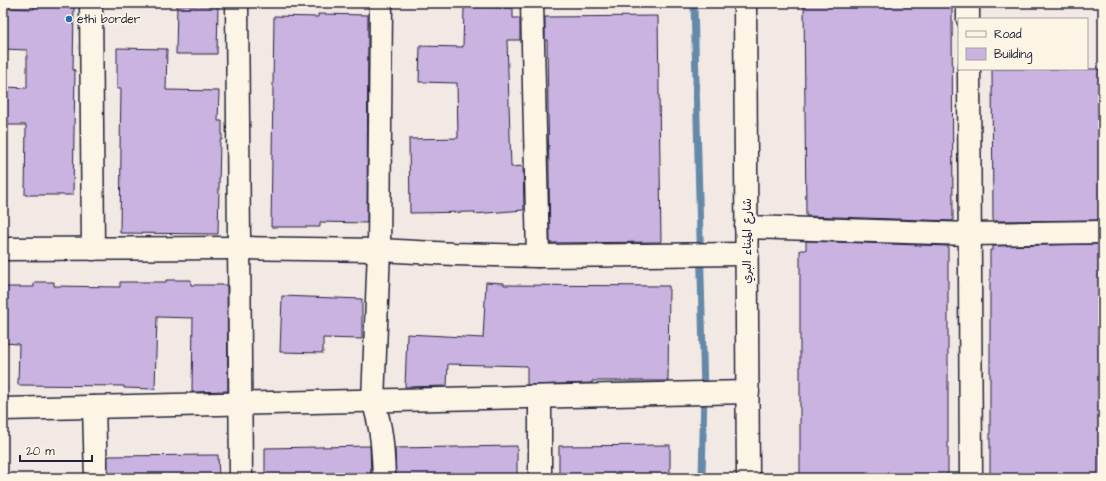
<svg xmlns="http://www.w3.org/2000/svg" width="1106" height="481" font-family="'Architects Daughter','Playpen Sans Arabic',sans-serif">
<style>
.lines{fill:none;stroke-linecap:round;stroke-linejoin:round}
.stream{stroke:#6589a9;stroke-width:7}
.building{fill:#cab2e1;stroke:#22223b}
.minor-casing{stroke:#22223b;stroke-width:25}
.highway-casing{stroke:#22223b;stroke-width:25}
.minor{stroke:#fcf5e5;stroke-width:22}
.highway{stroke:#fcf5e5;stroke-width:22}
.poi-dot{fill:#1f6fb2;stroke:#fcf5e5;stroke-width:1.5}
.labels{text-anchor:middle;dominant-baseline:central;stroke-width:3.5;stroke-linejoin:round;paint-order:stroke}
.poi-label{font-size:12px;fill:#22223b;stroke:#fcf5e5;text-anchor:start}
.street-label{font-size:12px;fill:#22223b;stroke:#fcf5e5}
</style>
<rect width="100%" height="100%" fill="#f2e8e4"/>
<filter id="ink" filterUnits="userSpaceOnUse"><feTurbulence type="fractalNoise" baseFrequency=".025" numOctaves="2"/><feDisplacementMap in="SourceGraphic" scale="8" xChannelSelector="R" yChannelSelector="G"/><feConvolveMatrix kernelMatrix="1 2 1 2 8 2 1 2 1" color-interpolation-filters="sRGB"/></filter>
<g filter="url(#ink)">
<g class="lines">
<path class="stream" d="M694,3L704,393L702,478"/>
</g>
<g class="building">
<path d="M804,3H952L953,221L806,216Z"/>
<path d="M177,5L218,6L217,54H176Z"/>
<path d="M34,6L74,7L73,70H75L73,195H25L26,125H3V87L27,88V50L3,49V8L34,9Z"/>
<path d="M464,7L513,8V18H520V40H507L511,167L523,166L524,210L474,214V212L410,213L409,139L458,138L457,83L419,82L420,46L463,47Z"/>
<path d="M318,14L368,15L367,223L320,222V227H271L274,16L318,17Z"/>
<path d="M658,16L661,242L550,243L547,40H545V17Z"/>
<path d="M117,48L167,49L166,90L219,91L218,121H222V140H220L218,234L120,233L121,148H120L121,89H117Z"/>
<path d="M992,69H1103V220L993,221Z"/>
<path d="M806,241L948,246V478H800V250H806Z"/>
<path d="M1103,244V478H990V250H993V246Z"/>
<path d="M166,280H191V285H227L228,391L192,392L193,318L157,317L155,389L124,388V386L18,385L19,344L3,343V287H34V282H54V286L120,287V282H166Z"/>
<path d="M486,282L504,283V285L669,286L668,381H592V383L527,385V366L448,364L447,386L405,387L407,334L483,338Z"/>
<path d="M282,296L362,299V339L323,338V353L280,352Z"/>
<path d="M670,445V478H559V446Z"/>
<path d="M370,446L371,478H265V448Z"/>
<path d="M517,446V478H396L395,448Z"/>
<path d="M218,455L219,478H108V456Z"/>
</g>
<g class="lines">
<g class="minor-casing">
<g id="minor">
<path d="M91,3L93,249"/>
<path d="M237,3L241,478"/>
<path d="M381,3L379,250L373,401C382,428 383,449 384,478"/>
<path d="M532,3L538,256"/>
<path d="M968,3V19"/>
<path d="M969,69L971,478"/>
<path d="M746,227L969,234L1103,232"/>
<path d="M3,249L239,248L379,250L454,254L538,256L747,254"/>
<path d="M94,407L96,478"/>
<path d="M3,409L748,392"/>
<path d="M540,478V397"/>
</g>
</g>
<g class="highway-casing">
<path id="highway" d="M745,3L748,478"/>
</g>
<use href="#minor" class="minor"/>
<use href="#highway" class="highway"/>
</g>
</g>
<circle class="poi-dot" cx="69" cy="19" r="4"/>
<g class="labels">
<g class="poi-label">
<text x="77" y="19">ethi border</text>
</g>
<g class="street-label">
<text transform="translate(747 241) rotate(-90)">شارع الميناء البري</text>
</g>
</g>
<rect width="1106" height="481" fill="none" stroke="#fcf5e5" stroke-width="16"/>
<rect x="8" y="8" width="1090" height="465" fill="none" stroke="#22223b" stroke-width="1.5" filter="url(#ink)"/>
<rect x="958" y="18" width="130" height="52" fill="#fcf5e5" stroke="#a5a1a1"/>
<rect x="966" y="31" width="20" height="6" fill="#fcf5e5" stroke="#a5a1a1"/>
<text x="994" y="38" font-size="12" fill="#22223b">Road</text>
<rect x="966" y="48" width="20" height="12" fill="#cab2e1" stroke="#a5a1a1"/>
<text x="994" y="58" font-size="12" fill="#22223b">Building</text>
<path d="M20 455v6h72v-6" fill="none" stroke="#22223b" stroke-width="2"/>
<text x="26" y="455" font-size="12" fill="#22223b" stroke="#fcf5e5" stroke-width="3" paint-order="stroke">20 m</text>
</svg>
